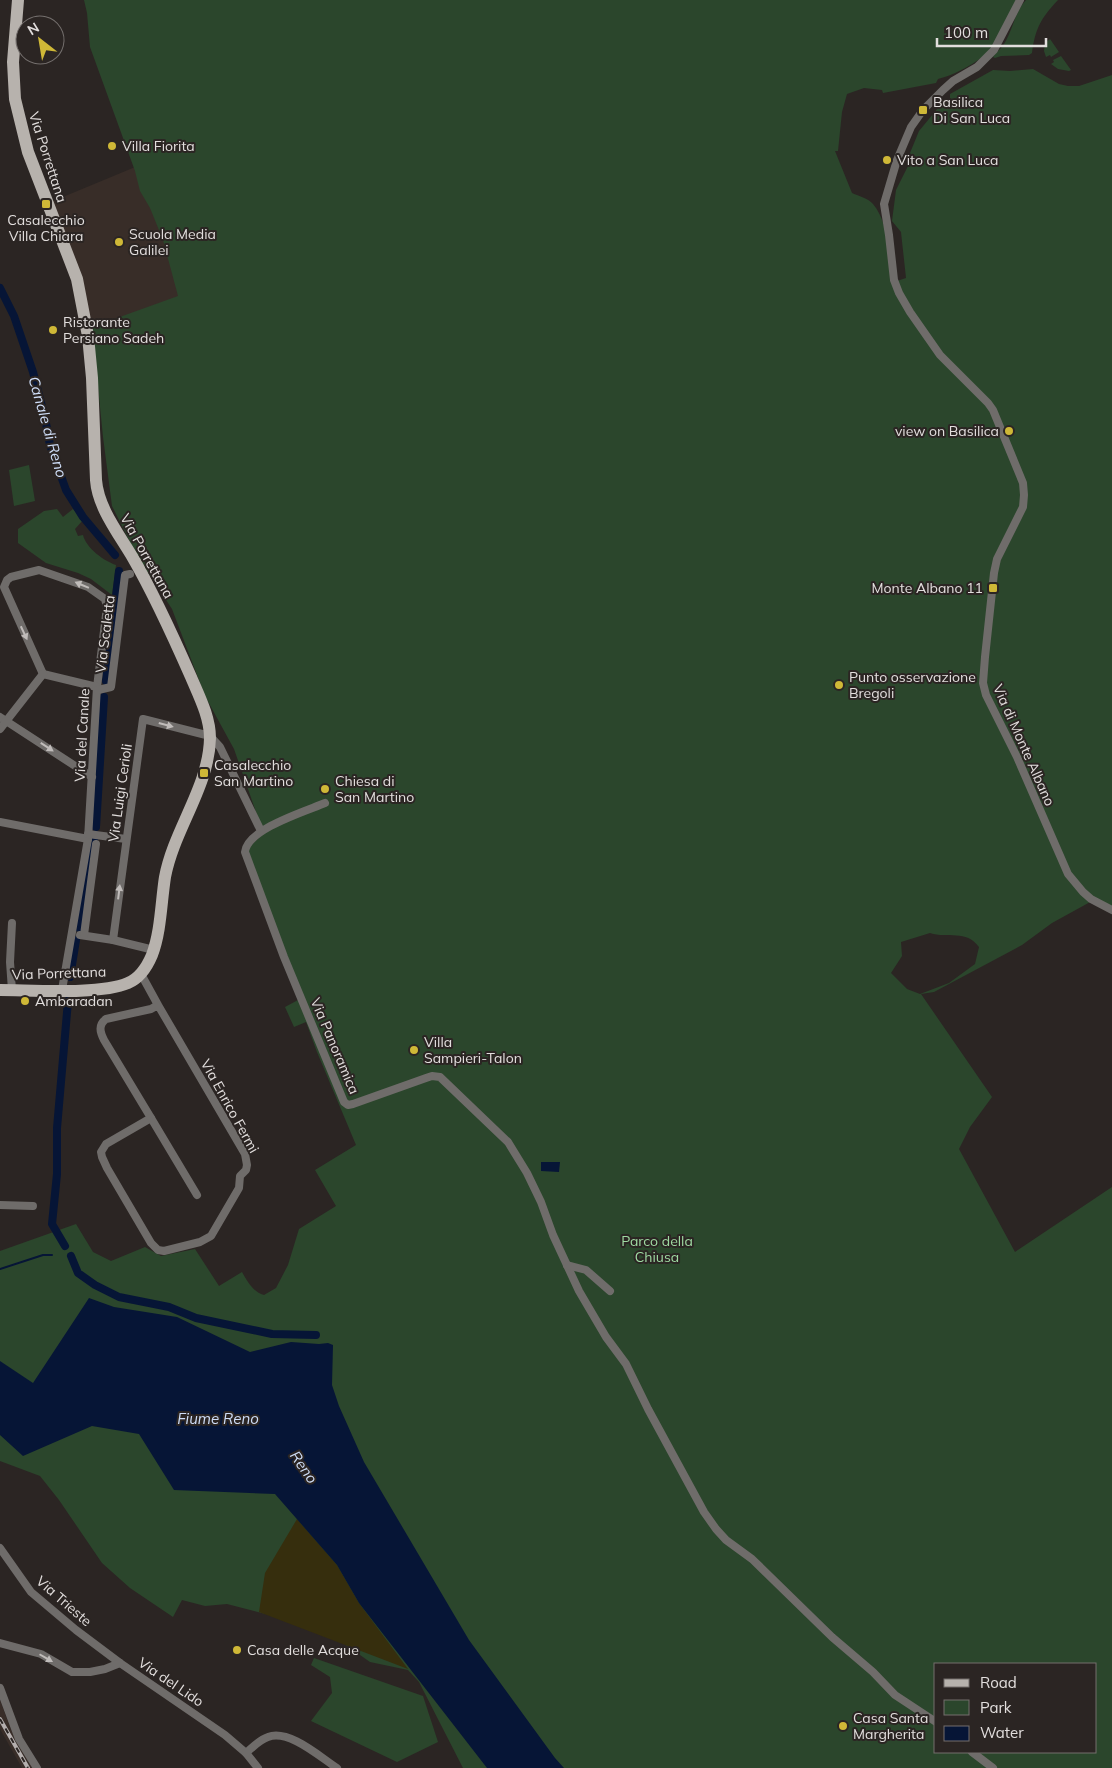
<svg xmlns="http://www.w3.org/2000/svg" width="1112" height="1768" font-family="Mulish,sans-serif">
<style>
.built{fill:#382d28}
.green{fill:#2b462c;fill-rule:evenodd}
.sand{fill:#362e0d}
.water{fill:#061536}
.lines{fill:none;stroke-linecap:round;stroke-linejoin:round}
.stream{stroke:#061536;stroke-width:2}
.canal{stroke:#061536;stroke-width:8}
.street{stroke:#6f6c6a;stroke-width:8}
.primary{stroke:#b7b2ad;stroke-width:12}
.rail-casing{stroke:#b4afae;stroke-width:4}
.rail{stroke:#2b2523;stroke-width:2;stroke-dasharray:5.5;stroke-linecap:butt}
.oneway{fill:#c0bcba}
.poi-dot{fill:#cfb837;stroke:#2b2523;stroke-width:2}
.labels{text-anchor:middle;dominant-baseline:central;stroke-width:4;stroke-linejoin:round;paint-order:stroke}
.poi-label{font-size:14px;fill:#e2dedd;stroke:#2b2523;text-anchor:start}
.street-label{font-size:14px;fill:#e2dedd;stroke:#2b2523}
.park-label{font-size:14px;fill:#9fdaa2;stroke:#2b2523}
.water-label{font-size:15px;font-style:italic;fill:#ceddf7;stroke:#2b2523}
</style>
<rect width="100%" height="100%" fill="#2b2523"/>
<g class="built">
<path d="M140,165L215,323L92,372L77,279L46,204Z"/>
<path d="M0,1700L11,1730L33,1768H22L0,1729Z"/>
</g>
<g class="green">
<path d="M84,0H1016C1010,13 1002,35 994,46C983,60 955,75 938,79L936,83L883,93L882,90L864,88L847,94L842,112L838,151H835L852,193C859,196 869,199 873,204C888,221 891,260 894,282L906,278L901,232L892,221L896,190L908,166L910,153L919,131L938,108L950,99V94L993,70L1010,71L1033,69L1059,84L1068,86H1079L1112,75V909L1092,901L1052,923L1022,945L934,992L921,994L992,1097L970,1127L959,1149L1015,1252L1112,1187V1768H463L419,1682L408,1670L370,1662L323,1629L227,1604L205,1606L182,1600L173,1617L130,1588L102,1563L59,1500L40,1476L0,1461V1251L76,1224L93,1252L111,1261L145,1247L161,1256L195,1249L219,1286L242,1272C247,1281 253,1292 264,1295L276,1288L288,1265L299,1229L336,1206L315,1170L356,1145L317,1052L306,1022L294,1027L285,1007L298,1000L246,850L260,837L263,832L234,749L205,696L172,609L137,556L112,506L103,437L92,327L178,296L163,240L150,208L140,191L135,171L90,47L87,13ZM930,933C948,939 966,929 979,947L975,964L949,983L920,994L907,989L891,973L902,956L901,942ZM936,1664H1096V1752H936Z"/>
<path d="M1026,0H1060H1058C1041,18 1035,29 1032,53L1029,55L1001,56L995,58L993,57C996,52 1001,49 1004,44C1013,30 1014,13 1026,0Z"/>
<path d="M1050,39L1059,52L1051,57L1050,55L1046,57L1044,51L1045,43Z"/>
<path d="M1061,56L1071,70L1069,71L1058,69L1051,64L1054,62L1053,60Z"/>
<path d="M29,465L35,501L14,506L9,470Z"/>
<path d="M57,509L63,517L73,509L83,520L75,529L78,536L83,535C86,548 104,561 116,565L112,595L91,579L78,573L46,563L18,543V529L44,511Z"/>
<path d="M314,1658L423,1696L438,1742L397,1762L311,1721L332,1693L330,1677L311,1665Z"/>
</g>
<path class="sand" d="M297,1519L337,1565L359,1603L408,1669L259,1612L265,1573Z"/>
<g class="water">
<path d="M541,1162H560L559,1172L541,1171Z"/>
<path d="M89,1298L114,1307L177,1317L250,1352L291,1342L319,1344L328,1343L333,1345L332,1385L339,1406L364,1462L469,1640L555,1758L564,1768H487L359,1603L337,1565L275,1494L174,1490L139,1434L92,1426L23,1456L0,1435V1361L33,1383Z"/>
</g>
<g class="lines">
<path class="stream" d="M0,1269L43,1255H52"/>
<g class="canal">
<path d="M0,288L14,316L33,372L45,418L50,445L66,490L83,517L115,555"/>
<path d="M106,681L119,571"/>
<path d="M96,827L104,697"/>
<path d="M79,928L94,839"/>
<path d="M70,977L76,940"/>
<path d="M65,1246L52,1224L57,1174V1128L68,1001"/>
<path d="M71,1256L78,1273L95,1285L119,1297L169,1307L196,1318L272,1334L316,1335"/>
</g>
<g class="street">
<path d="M1020,0L994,50L977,67L953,81L943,90L923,110L911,127L897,160L884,204L889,235L894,280L899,293L910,312L940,355L988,403L993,410L1023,483L1024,495L1023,507L997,559L994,573L985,657L983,683L986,695L1017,757L1068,874L1083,892L1091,899L1112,910"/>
<path d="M43,674L4,587L7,580L11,577L39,570L88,587L105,599L107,607L97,687L88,839L62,990"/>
<path d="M43,674L97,687"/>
<path d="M98,690L111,687L125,575L130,574"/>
<path d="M0,717L92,777"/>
<path d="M0,729L43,674"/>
<path d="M325,803C306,811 247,829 245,852L284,957L344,1102L348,1105L353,1104L426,1078L432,1076L440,1077L508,1142L527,1173L541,1202L553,1235L579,1291L606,1337L626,1364L648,1409L704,1512L716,1529L726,1540L752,1559L832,1637L873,1672L895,1695L936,1722"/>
<path d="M0,822L88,839"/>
<path d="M88,834L126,839"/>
<path d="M12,923L10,962L12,990"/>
<path d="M80,935L113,940L154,950"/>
<path d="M84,935L96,844"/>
<path d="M113,940L143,719L210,736L220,747L261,831"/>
<path d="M141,974L158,1005L151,1009L106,1019C98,1025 100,1032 104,1040L151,1118L106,1144L101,1152L102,1157L107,1168L151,1243L158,1250L164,1251L200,1242L211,1236L239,1188L240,1176L246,1170L247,1165L245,1154L158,1005"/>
<path d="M151,1118L197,1195"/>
<path d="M0,1205L33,1206"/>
<path d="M567,1265L586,1270L610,1291"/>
<path d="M0,1548L31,1592L76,1630L120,1663L225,1735L246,1753L258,1768"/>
<path d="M0,1643L41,1654L72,1672H90L105,1669L120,1663"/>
<path d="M0,1688L19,1739L37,1768"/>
<path d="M972,1752L993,1768"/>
<path d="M246,1753C253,1747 259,1740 268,1737C289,1729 320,1757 337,1768"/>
</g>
<path class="primary" d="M0,990C32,990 100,995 128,983C140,978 147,967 152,955C161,931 161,903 165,877C174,829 209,787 210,738C210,717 199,696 191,677C173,636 155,596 133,558C119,534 98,508 96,480L92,378L88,336L77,279L28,152L15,99L13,62L18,0"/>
<g class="rail-casing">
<path id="rail" d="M0,1719L28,1768"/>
</g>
<use href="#rail" class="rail"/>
</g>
<defs><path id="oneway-solid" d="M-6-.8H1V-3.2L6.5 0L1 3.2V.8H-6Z" transform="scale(1.25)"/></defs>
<g class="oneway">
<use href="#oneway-solid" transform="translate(82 585) rotate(-157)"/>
<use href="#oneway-solid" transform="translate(24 633) rotate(65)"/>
<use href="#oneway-solid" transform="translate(166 725) rotate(15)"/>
<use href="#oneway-solid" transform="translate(47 747) rotate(33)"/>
<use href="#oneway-solid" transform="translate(119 892) rotate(-83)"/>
<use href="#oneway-solid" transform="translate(46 1658) rotate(30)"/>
</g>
<g class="poi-dot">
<rect x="918" y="105" width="10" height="10" rx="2.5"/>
<circle cx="112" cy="146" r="5"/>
<circle cx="887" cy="160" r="5"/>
<rect x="41" y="199" width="10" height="10" rx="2.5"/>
<circle cx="119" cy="242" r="5"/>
<circle cx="53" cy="330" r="5"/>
<circle cx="1009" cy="431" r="5"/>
<rect x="988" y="583" width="10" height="10" rx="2.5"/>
<circle cx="839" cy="685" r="5"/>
<rect x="199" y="768" width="10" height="10" rx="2.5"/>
<circle cx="325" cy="789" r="5"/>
<circle cx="25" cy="1001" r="5"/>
<circle cx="414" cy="1050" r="5"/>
<circle cx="237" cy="1650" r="5"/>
<circle cx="843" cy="1726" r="5"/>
</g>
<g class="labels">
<g class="poi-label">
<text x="933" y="102">Basilica<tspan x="933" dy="16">Di San Luca</tspan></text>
<text x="122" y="146">Villa Fiorita</text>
<text x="897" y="160">Vito a San Luca</text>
<text x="46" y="220" text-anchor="middle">Casalecchio<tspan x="46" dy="16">Villa Chiara</tspan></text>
<text x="129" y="234">Scuola Media<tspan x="129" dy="16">Galilei</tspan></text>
<text x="63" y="322">Ristorante<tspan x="63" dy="16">Persiano Sadeh</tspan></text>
<text x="999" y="431" text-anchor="end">view on Basilica</text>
<text x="983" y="588" text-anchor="end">Monte Albano 11</text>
<text x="849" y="677">Punto osservazione<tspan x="849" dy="16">Bregoli</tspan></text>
<text x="214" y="765">Casalecchio<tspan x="214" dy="16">San Martino</tspan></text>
<text x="335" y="781">Chiesa di<tspan x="335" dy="16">San Martino</tspan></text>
<text x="35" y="1001">Ambaradan</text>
<text x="424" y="1042">Villa<tspan x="424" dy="16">Sampieri-Talon</tspan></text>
<text x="247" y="1650">Casa delle Acque</text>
<text x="853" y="1718">Casa Santa<tspan x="853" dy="16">Margherita</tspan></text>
</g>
<g class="street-label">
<text transform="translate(48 157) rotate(72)">Via Porrettana</text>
<text transform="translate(147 556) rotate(61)">Via Porrettana</text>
<text transform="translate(105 634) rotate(-83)">Via Scaletta</text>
<text transform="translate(82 735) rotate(-87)">Via del Canale</text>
<text transform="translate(1024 745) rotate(66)">Via di Monte Albano</text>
<text transform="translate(120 793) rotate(-82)">Via Luigi Cerioli</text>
<text transform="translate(59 973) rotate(-2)">Via Porrettana</text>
<text transform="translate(335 1046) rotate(67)">Via Panoramica</text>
<text transform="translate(230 1106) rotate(61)">Via Enrico Fermi</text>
<text transform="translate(64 1601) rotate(41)">Via Trieste</text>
<text transform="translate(171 1682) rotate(34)">Via del Lido</text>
</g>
<g class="park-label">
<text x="657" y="1241">Parco della<tspan x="657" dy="16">Chiusa</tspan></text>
</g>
<g class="water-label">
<text transform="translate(48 427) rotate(74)">Canale di Reno</text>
<text x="218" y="1418">Fiume Reno</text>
<text transform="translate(304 1467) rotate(55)">Reno</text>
</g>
</g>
<rect x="934" y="1663" width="162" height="90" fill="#2b2523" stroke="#746f6d"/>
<rect x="944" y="1679" width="25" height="8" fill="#b7b2ad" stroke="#746f6d"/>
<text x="980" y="1688" font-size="15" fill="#e2dedd">Road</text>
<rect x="944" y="1700" width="25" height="15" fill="#2b462c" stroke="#746f6d"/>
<text x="980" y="1713" font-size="15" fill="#e2dedd">Park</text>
<rect x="944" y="1726" width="25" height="15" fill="#061536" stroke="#746f6d"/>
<text x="980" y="1738" font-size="15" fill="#e2dedd">Water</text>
<g transform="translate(40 40) rotate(329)"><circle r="24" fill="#2b2523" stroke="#746f6d"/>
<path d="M0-4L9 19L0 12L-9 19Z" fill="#cfb837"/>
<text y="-8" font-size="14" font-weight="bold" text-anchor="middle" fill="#e2dedd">N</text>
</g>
<path d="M937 38v8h109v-8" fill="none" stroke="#e2dedd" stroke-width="2.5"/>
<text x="944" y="38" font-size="15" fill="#e2dedd" stroke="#2b2523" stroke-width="4" paint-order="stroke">100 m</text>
</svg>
